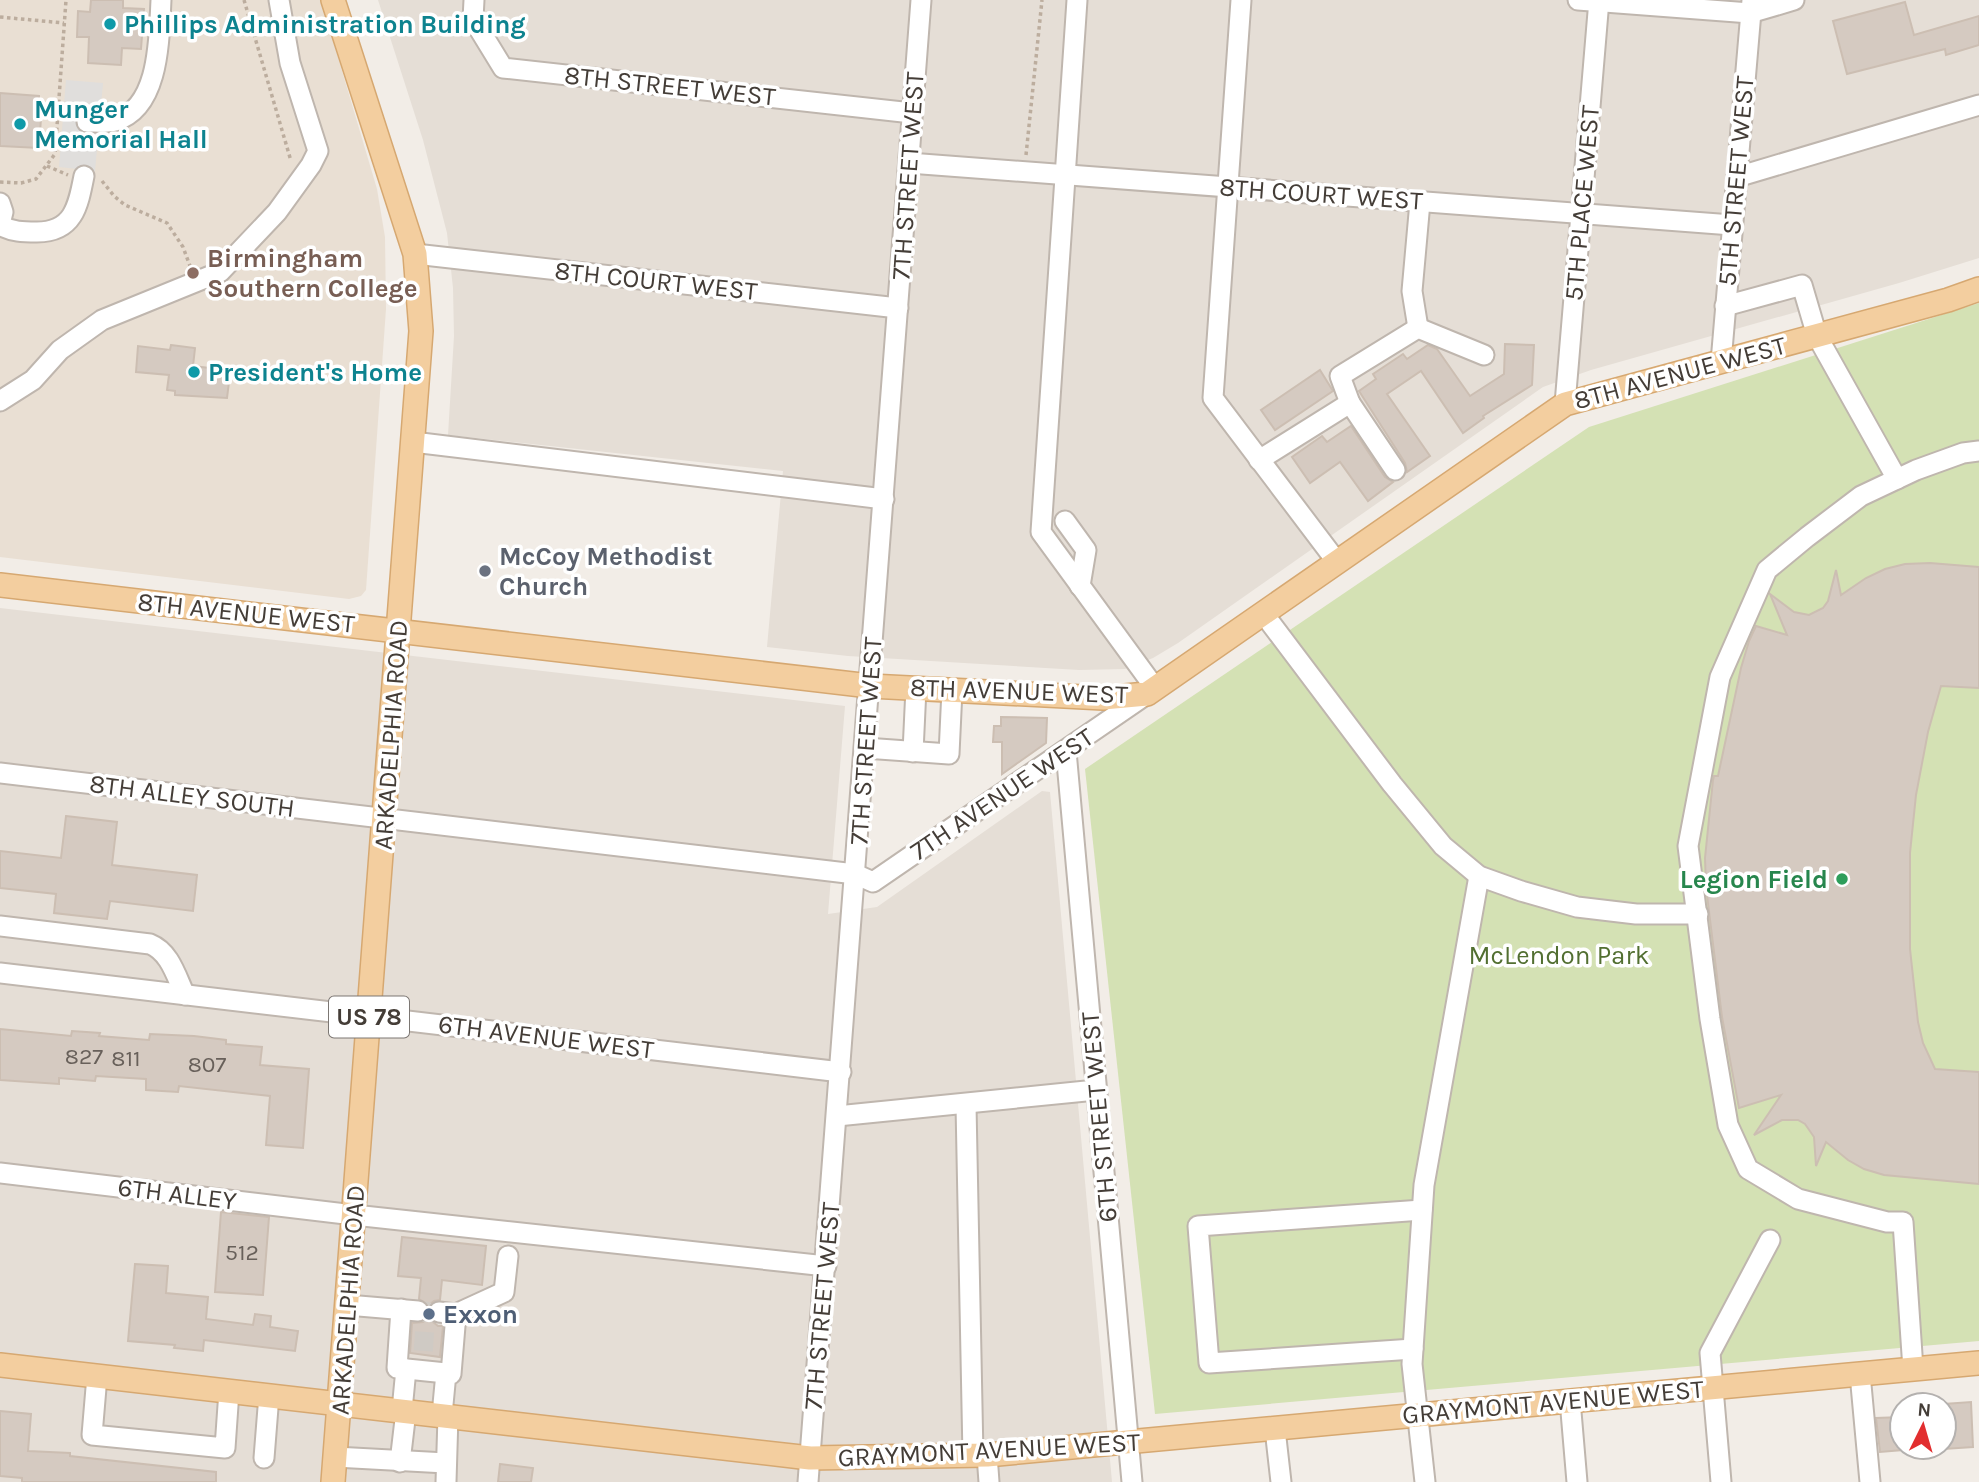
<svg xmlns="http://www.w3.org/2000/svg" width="1979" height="1482" font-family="Karla,sans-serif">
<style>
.residential{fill:#e5ded6}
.education{fill:#e9dfd3}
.green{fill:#d4e1b4}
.parking{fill:#e0dedc}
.building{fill:#d5cac1;stroke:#ccbeb2;stroke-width:2}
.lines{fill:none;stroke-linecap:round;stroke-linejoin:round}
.minor-tunnel{stroke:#cfcac4;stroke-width:19;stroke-dasharray:19 10;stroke-linecap:butt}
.minor-casing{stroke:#bfb6ae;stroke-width:23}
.major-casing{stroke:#d6a871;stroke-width:26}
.path{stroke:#bcad9e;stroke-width:3.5;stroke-dasharray:3.5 3.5;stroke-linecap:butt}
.minor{stroke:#fff;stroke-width:19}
.major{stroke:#f3ce9f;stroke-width:23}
.culture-dot{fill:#0f9aa8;stroke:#fff;stroke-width:2.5}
.education-dot{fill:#8d6e63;stroke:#fff;stroke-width:2.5}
.worship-dot{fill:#6b7280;stroke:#fff;stroke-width:2.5}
.leisure-dot{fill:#2e9e5b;stroke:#fff;stroke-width:2.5}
.service-dot{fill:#5c6f8a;stroke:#fff;stroke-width:2.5}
.labels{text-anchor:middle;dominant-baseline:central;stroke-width:7;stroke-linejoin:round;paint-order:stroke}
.number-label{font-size:23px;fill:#68605a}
.shield{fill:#fff;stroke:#7c7773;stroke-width:2}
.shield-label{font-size:24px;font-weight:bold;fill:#443d37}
.culture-label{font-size:26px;font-weight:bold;fill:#0d838f;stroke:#fff;text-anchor:start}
.street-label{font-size:26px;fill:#443d37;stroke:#fff}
.education-label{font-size:26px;font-weight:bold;fill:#785e54;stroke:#fff;text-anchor:start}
.worship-label{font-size:26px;font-weight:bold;fill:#5b616d;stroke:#fff;text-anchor:start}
.leisure-label{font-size:26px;font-weight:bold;fill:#27864d;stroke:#fff;text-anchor:end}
.park-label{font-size:26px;fill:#526f31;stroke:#fff}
.service-label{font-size:26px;font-weight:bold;fill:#4e5e75;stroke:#fff;text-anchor:start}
</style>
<rect width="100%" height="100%" fill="#f2ede7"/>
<g class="residential">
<path d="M378,0H1979V258L1899,283L1591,370L1543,387L1178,643L1153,658L1125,669L1079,670L848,656L767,647L783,471L448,435L454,336L453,288L447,233L423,140Z"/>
<path d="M0,608L845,706L828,914L877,907L1042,791L1050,792L1112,1482H0Z"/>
</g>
<path class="education" d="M0,0H321L377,189L385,237L386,309L366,590L361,596L349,599L0,557Z"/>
<path class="green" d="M1979,303V1341L1155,1414L1085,769L1589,427Z"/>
<path class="parking" d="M66,80L103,83L95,171L59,167Z"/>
<g class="building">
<path d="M91,0H123V8L144,9L141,49L122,48L121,65L88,63L89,37H77L78,11L90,12Z"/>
<path d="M1905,2L1914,35L1979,16V45L1946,55L1945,49L1847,74L1833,21Z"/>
<path d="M0,93L39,96V102L42,103L39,148L0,146Z"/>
<path d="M1505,344L1534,345L1532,385L1483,416L1484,418L1463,433L1421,371L1387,394L1430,456L1407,472L1405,463L1359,391L1376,379L1373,374L1403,354L1407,359L1428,345L1437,349L1470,396L1504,374Z"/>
<path d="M171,345L195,348L193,366L219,369L218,373L230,374L227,398L175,395V391L167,390L169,375L136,372L138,346L170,350Z"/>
<path d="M1320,370L1333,391L1275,430L1261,410Z"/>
<path d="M1351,426L1385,477L1393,482L1368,501L1340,462L1310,483L1292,457L1322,436L1327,442Z"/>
<path d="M1930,563L1979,567V688L1941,686L1928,732L1916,795L1910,853V949L1918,1022L1923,1043L1935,1069L1979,1072V1184L1884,1175L1864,1169L1848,1160L1826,1142L1816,1166L1814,1137L1805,1124L1798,1120H1782L1754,1135L1781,1095L1739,1108L1722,1017L1706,887L1705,858L1713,780L1714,776H1718L1741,668L1749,641L1756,626L1787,635L1770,594L1794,612L1809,615L1823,608L1828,601L1836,570L1841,595L1866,578L1885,569L1905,564Z"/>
<path d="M1001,717L1047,718L1046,743L1002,774V742H993L994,726H1001Z"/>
<path d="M66,816L117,822L112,865L197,875L193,911L110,901L107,919L54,913L56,894L0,888V851L61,858Z"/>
<path d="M0,1029L71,1036L72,1031L100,1033L99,1036L149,1040L150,1034L194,1036L226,1040V1044L262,1047L260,1065L309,1069L303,1148L266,1145L270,1096L179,1086L178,1092L146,1090V1079L96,1076L95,1081L59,1078V1084L0,1080Z"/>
<path d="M221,1212L269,1217L263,1295L215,1292Z"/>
<path d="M402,1237L486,1246L482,1285L442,1280L440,1300L434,1301L429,1305L419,1299L421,1278L398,1276Z"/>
<path d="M135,1264L168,1266L166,1293L208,1297L206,1319L253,1325L255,1314L271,1316L270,1327L298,1331L295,1351L204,1340L203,1351L174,1348L175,1345L128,1341Z"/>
<path d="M428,1318L438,1326H443L440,1357L410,1353L412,1323L423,1322Z"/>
<path d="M1971,1402L1973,1447L1944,1449V1404Z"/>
<path d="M0,1411L31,1414L28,1451L70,1453V1456L216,1472V1482H22V1478L0,1476Z"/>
<path d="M1902,1417L1903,1450L1880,1452L1876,1418Z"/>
<path d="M500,1464L533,1468L531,1482H498Z"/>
</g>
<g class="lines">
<path class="minor-tunnel" d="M418,1311H426L423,1355"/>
<g class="minor-casing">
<g id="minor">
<path d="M474,0L473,19L503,68L912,113"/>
<path d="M1077,0L1041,532L1155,688"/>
<path d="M1241,0L1213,398L1337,562"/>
<path d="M1578,0L1750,13L1794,0"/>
<path d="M87,122C96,122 107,123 115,121C160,108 159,38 161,0"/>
<path d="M909,163L1732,225"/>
<path d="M1737,177L1979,105"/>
<path d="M0,203L3,212L0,224"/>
<path d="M0,225C12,232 23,232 37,232C73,232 78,207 84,176"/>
<path d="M415,254L898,308"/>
<path d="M1725,306L1802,285L1817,336L1897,479"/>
<path d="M1418,328L1412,291L1420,202"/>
<path d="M1721,362L1752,0"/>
<path d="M0,401L33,380L60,350L102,320L220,272L277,212L311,165L318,151L290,63L279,0"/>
<path d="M1350,403L1340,376L1418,328L1484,355"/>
<path d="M1565,404L1599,0"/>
<path d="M413,442L884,499"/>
<path d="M1259,460L1350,403L1395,470"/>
<path d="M1065,521L1086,550L1080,586"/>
<path d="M1263,613L1392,784L1443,846L1479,876L1521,891L1577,907L1636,914H1698"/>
<path d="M865,748L949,754L952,690"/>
<path d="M1066,751L1132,1482"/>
<path d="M913,752L916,688"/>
<path d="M0,773L855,874L873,882L1147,694"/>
<path d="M0,926L150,944C170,952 176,976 185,995"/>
<path d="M0,973L841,1072"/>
<path d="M966,1105L973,1456"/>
<path d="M837,1116L1096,1090"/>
<path d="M0,1173L354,1215L826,1266"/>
<path d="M347,1305L418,1311"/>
<path d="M401,1309L397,1368L446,1373"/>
<path d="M439,1312L456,1314L504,1292L508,1256"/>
<path d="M1413,1349L1209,1363L1198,1226L1422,1210"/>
<path d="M1913,1369L1903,1222H1887L1798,1199L1748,1169L1728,1125L1710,1019L1688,846L1720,677L1767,570L1807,537L1861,496L1916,470L1963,453L1979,451"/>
<path d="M1860,1374L1870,1482"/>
<path d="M97,1376L92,1435L225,1448L229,1391"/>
<path d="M1570,1400L1577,1482"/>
<path d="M402,1410L406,1369"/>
<path d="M442,1415L446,1373L451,1374L456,1314"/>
<path d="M1275,1429L1281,1482"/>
<path d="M987,1455L989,1482"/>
<path d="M335,1457L446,1463"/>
<path d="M264,1458L269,1395"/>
<path d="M400,1462L406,1411"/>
<path d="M446,1482L448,1416"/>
<path d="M808,1482L921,0"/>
<path d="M1425,1482L1412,1364L1424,1185L1479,876"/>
<path d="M1721,1482L1710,1353L1770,1240"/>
</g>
</g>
<g class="major-casing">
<g id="major">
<path d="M0,585L870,686L1103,698L1147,694L1565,404L1948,300L1979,289"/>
<path d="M0,1365L810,1458L987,1455L1979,1363"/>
<path d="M333,1482L421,331L415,254L333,0"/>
</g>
</g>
<g class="path">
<path d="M244,0L291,161"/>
<path d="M0,17L64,23"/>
<path d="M1026,155L1042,0"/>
<path d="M47,166L68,175"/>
<path d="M102,181L114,196L125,205L167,223L183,247L190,266"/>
<path d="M0,182L21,183L36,179L55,154L66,0"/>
</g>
<use href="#minor" class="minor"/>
<use href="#major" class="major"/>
</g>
<g class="culture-dot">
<circle cx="110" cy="24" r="7"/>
<circle cx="20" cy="124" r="7"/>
<circle cx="194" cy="372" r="7"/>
</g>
<circle class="education-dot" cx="193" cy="273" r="7"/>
<circle class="worship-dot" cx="485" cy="571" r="7"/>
<circle class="leisure-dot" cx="1842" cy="879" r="7"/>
<circle class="service-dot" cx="429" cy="1314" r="7"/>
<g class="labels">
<g class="number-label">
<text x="84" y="1056">827</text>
<text x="126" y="1058">811</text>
<text x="207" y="1064">807</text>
<text x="242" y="1252">512</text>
</g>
<rect class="shield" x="329" y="996.5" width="80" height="41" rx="5"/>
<g class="shield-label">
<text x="369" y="1017">US 78</text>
</g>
<g class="culture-label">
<text x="124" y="24">Phillips Administration Building</text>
<text x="34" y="109">Munger<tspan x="34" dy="30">Memorial Hall</tspan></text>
<text x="208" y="372">President's Home</text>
</g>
<g class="street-label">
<text transform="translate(670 86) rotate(6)">8TH STREET WEST</text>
<text transform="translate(908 176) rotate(-86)">7TH STREET WEST</text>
<text transform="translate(1736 181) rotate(-85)">5TH STREET WEST</text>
<text transform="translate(1321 194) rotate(4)">8TH COURT WEST</text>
<text transform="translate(1582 203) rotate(-85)">5TH PLACE WEST</text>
<text transform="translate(656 281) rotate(6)">8TH COURT WEST</text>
<text transform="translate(1680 373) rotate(-15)">8TH AVENUE WEST</text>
<text transform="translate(246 613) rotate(6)">8TH AVENUE WEST</text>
<text transform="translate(1019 691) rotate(2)">8TH AVENUE WEST</text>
<text transform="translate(391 735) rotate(-86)">ARKADELPHIA ROAD</text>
<text transform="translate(866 741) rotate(-86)">7TH STREET WEST</text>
<text transform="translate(1002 794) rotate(-34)">7TH AVENUE WEST</text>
<text transform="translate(192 796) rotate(7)">8TH ALLEY SOUTH</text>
<text transform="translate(546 1037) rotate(7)">6TH AVENUE WEST</text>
<text transform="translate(1099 1117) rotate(-95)">6TH STREET WEST</text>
<text transform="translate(177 1194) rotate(7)">6TH ALLEY</text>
<text transform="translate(348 1300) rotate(-86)">ARKADELPHIA ROAD</text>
<text transform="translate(822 1306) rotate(-85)">7TH STREET WEST</text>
<text transform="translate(1553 1402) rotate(-5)">GRAYMONT AVENUE WEST</text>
<text transform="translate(989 1450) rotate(-3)">GRAYMONT AVENUE WEST</text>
</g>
<g class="education-label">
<text x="207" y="258">Birmingham<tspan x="207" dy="30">Southern College</tspan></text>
</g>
<g class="worship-label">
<text x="499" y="556">McCoy Methodist<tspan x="499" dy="30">Church</tspan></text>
</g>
<g class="leisure-label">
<text x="1828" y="879">Legion Field</text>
</g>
<g class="park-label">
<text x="1559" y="955">McLendon Park</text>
</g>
<g class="service-label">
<text x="443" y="1314">Exxon</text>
</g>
</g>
<g transform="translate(1923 1426) rotate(5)"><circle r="33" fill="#ffffff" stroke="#b4b1af" stroke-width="2"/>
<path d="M0-5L12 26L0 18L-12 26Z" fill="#e22e2f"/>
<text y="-10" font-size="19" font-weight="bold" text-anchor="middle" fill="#443d37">N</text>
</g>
</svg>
